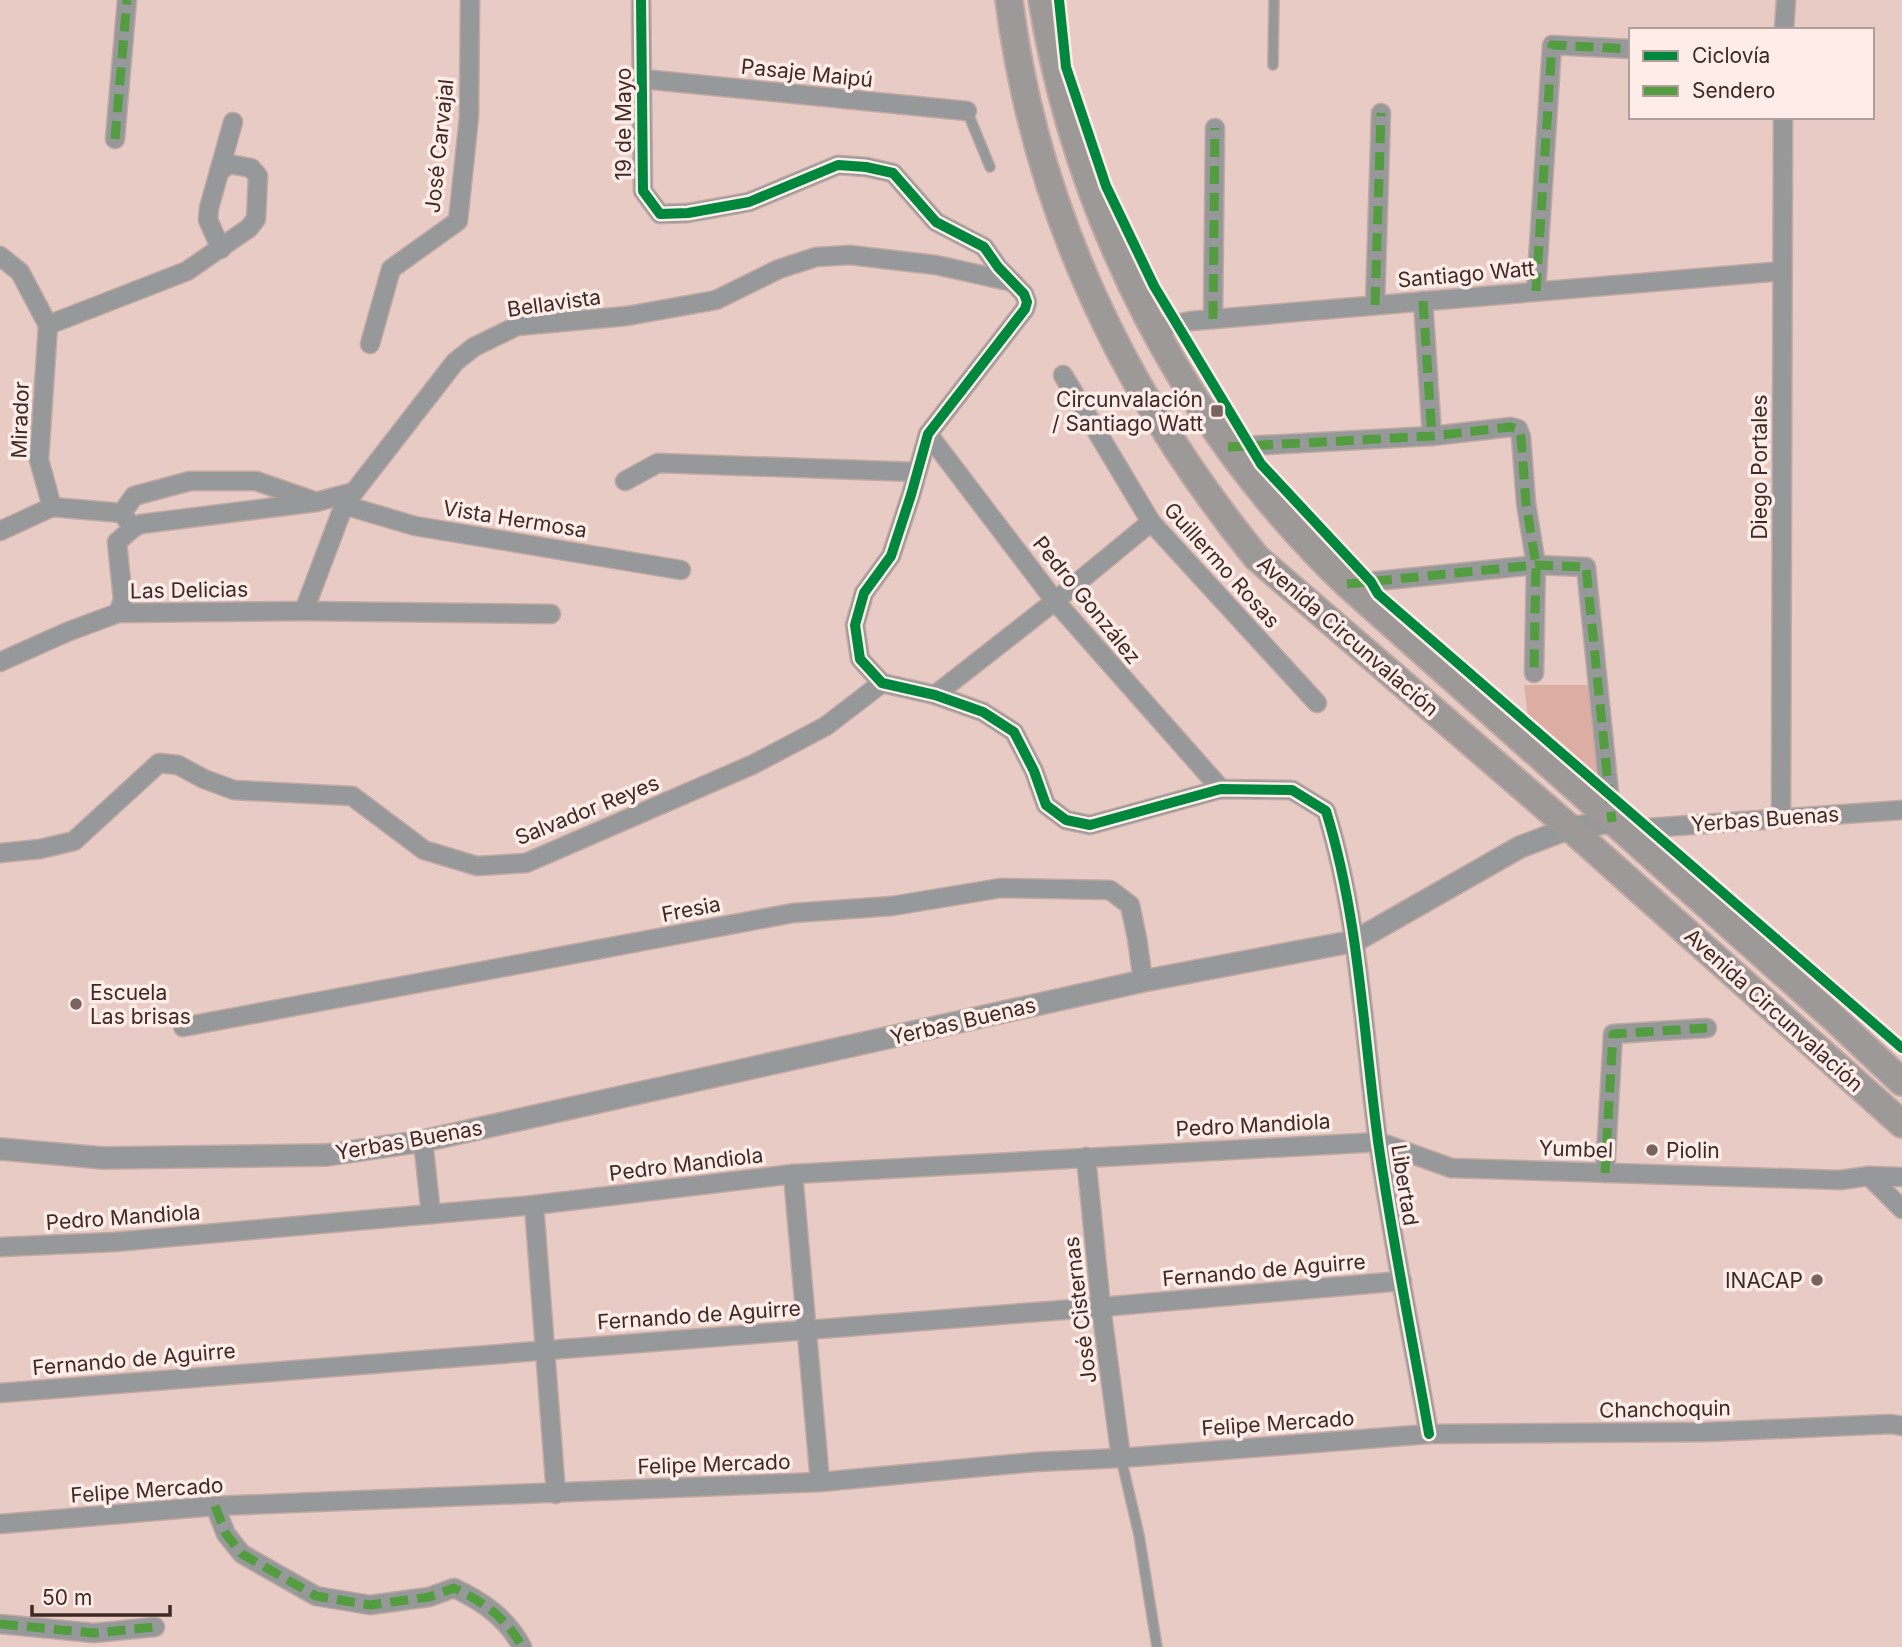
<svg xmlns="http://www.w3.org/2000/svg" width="1902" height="1647" font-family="Inter,sans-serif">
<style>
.green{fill:#dcada3}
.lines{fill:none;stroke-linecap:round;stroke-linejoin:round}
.service-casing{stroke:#c1a9a4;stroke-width:12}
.minor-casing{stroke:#c1a9a4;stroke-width:21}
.tertiary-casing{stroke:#c1a9a4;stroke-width:24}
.primary-casing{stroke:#c1a9a4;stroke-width:30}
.service{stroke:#969899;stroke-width:9}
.minor{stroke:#969899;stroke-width:18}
.tertiary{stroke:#969899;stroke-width:21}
.primary{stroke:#9d9998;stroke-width:26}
.quiet{stroke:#539c40;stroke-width:9;stroke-dasharray:18 9;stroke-linecap:butt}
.cycleway-casing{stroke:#feece9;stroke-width:15}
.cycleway{stroke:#00873e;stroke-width:10}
.poi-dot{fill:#7a625d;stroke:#feece9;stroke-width:2.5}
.labels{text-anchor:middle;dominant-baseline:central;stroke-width:7;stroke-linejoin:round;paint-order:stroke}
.street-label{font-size:21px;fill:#3e2925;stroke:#feece9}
.poi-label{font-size:21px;fill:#3e2925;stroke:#feece9;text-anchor:end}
</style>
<rect width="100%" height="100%" fill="#e9cbc5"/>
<path class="green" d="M1524,685H1592L1601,781L1586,789L1531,740Z"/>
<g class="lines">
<g class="service-casing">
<g id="service">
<path d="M1273,65L1274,0"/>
<path d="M967,111L990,167"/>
<path d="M1121,1458L1139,1535L1157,1647"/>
</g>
</g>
<g class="minor-casing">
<g id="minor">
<path d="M641,0L643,191L660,214L688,213L749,202L838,165L866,167L893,173L936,222L984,247L998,267L1024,294L1027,302L1025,309L928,434L911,495L891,556L864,593L855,625L860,659L882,683L935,695L983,712L1014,732L1034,771L1046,805L1066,820L1090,825L1221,789L1292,790L1326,811C1359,918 1363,1030 1378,1141C1392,1239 1412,1337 1429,1434"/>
<path d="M1784,30L1786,0"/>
<path d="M643,79L967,111"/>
<path d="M115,139L127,0"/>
<path d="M221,249L208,220L209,208L233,122"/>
<path d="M0,256L20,272L48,325L39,460L52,507L122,513L133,528"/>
<path d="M1536,291L1552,45L1631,49"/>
<path d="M1423,301L1432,436"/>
<path d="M1375,305L1381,113"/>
<path d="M1213,319L1215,128"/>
<path d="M48,325L187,271L249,228L256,219L258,176L251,168L229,164L219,172"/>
<path d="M1154,328L1191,321L1782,271"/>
<path d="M370,344L391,269L458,221L469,117L470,0"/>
<path d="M1063,375L1151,522L1317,703"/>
<path d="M928,434L1055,601L1221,789"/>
<path d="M1228,447L1432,436L1511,427L1518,429L1521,437L1526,503L1536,565L1534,673"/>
<path d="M625,481L658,463L917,472"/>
<path d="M344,505L415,526L681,570"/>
<path d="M122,513L134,496L190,481H256L311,500"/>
<path d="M0,531L52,507"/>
<path d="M1347,584L1536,565L1586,567L1612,822L1648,828L1902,810"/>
<path d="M304,611L551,614"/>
<path d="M118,613L123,600L117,542L133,528L141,524L316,502L354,492"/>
<path d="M0,662L67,632L118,613L304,611L344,505L455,362L474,347L517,326L627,316L716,300L779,269L816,257L850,255L936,265L1013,282"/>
<path d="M935,695L1055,601L1151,522"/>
<path d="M1781,818L1783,117"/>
<path d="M0,853L40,849L74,841L159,763L178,765L204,779L234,790L352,796L424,850L477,866L526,863L754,764L826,726L882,683"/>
<path d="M183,1027L793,913L892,906L1001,888L1110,890L1130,905L1137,938L1143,981"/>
<path d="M423,1141L431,1214"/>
<path d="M1086,1157L1101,1307L1121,1458"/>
<path d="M1605,1173L1613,1034L1707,1028"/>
<path d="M793,1174L820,1482"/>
<path d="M1869,1176L1902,1209"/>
<path d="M534,1205L556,1494"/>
<path d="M0,1247L114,1242L534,1205L793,1174L1379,1142L1451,1168L1840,1180L1869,1176L1902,1177"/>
<path d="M0,1393L1101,1307L1402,1281"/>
<path d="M215,1506L226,1534L242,1554L316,1596L370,1605L429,1597L454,1588C482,1601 507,1618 522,1647"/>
<path d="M0,1524L215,1506L820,1482L1034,1462L1121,1458L1429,1434L1707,1432L1891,1424L1902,1426"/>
<path d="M0,1624L94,1633L155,1627"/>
</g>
</g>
<g class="tertiary-casing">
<path id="tertiary" d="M0,1149L103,1158L327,1155L423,1141L1143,981L1355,941L1520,847L1570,828L1612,822"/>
</g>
<g class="primary-casing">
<g id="primary">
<path d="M1009,0C1035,209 1125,396 1257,558L1570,828L1902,1124"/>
<path d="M1042,0C1078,220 1186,430 1347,584L1835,1019L1902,1082"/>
</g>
</g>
<use href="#service" class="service"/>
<use href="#minor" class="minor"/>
<use href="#tertiary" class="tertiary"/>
<use href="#primary" class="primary"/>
<g class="quiet">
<path d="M115,139L127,0"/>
<path d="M1536,291L1552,45L1631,49"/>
<path d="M1423,301L1432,436"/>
<path d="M1375,305L1381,113"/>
<path d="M1213,319L1215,128"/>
<path d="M1228,447L1432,436L1511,427L1518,429L1521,437L1526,503L1536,565L1534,673"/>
<path d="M1347,584L1536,565L1586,567L1612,822"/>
<path d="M1605,1173L1613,1034L1707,1028"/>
<path d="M215,1506L226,1534L242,1554L316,1596L370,1605L429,1597L454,1588C482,1601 507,1618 522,1647"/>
<path d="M0,1624L94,1633L155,1627"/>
</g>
<g class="cycleway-casing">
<g id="cycleway">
<path d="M641,0L643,191L660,214L688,213L749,202L838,165L866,167L893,173L936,222L984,247L998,267L1024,294L1027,302L1025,309L928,434L911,495L891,556L864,593L855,625L860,659L882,683L935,695L983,712L1014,732L1034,771L1046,805L1066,820L1090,825L1221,789L1292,790L1326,811C1359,918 1363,1030 1378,1141C1392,1239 1412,1337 1429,1434"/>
<path d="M1059,0L1066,67L1106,186L1154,286L1261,464L1371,582L1378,594L1902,1048"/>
</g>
</g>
<use href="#cycleway" class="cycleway"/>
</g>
<g class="poi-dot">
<rect x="1210" y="404" width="14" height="14" rx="3.5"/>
<circle cx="76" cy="1004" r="7"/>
<circle cx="1652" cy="1150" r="7"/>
<circle cx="1817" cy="1280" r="7"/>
</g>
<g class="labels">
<g class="street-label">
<text transform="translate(807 73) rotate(6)">Pasaje Maipú</text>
<text transform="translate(623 124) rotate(-90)">19 de Mayo</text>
<text transform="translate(439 146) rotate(-84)">José Carvajal</text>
<text transform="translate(1466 274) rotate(-5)">Santiago Watt</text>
<text transform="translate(554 303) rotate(-8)">Bellavista</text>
<text transform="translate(20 420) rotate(-88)">Mirador</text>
<text transform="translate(1759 467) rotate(-90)">Diego Portales</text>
<text transform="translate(515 519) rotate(9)">Vista Hermosa</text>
<text transform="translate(1222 565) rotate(48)">Guillermo Rosas</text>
<text transform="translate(189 590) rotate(-1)">Las Delicias</text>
<text transform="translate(1087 600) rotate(51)">Pedro González</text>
<text transform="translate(1348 636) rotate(41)">Avenida Circunvalación</text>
<text transform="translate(587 810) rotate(-22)">Salvador Reyes</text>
<text transform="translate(1765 819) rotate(-4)">Yerbas Buenas</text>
<text transform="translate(691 909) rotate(-11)">Fresia</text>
<text transform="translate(1774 1010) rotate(42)">Avenida Circunvalación</text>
<text transform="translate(963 1021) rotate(-13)">Yerbas Buenas</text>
<text transform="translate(1253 1125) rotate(-3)">Pedro Mandiola</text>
<text transform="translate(409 1140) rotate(-10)">Yerbas Buenas</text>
<text transform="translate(1576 1149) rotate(2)">Yumbel</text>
<text transform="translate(686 1164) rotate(-7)">Pedro Mandiola</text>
<text transform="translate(1405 1185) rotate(81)">Libertad</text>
<text transform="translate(123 1217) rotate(-4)">Pedro Mandiola</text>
<text transform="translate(1264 1270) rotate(-5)">Fernando de Aguirre</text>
<text transform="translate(1080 1310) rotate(-97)">José Cisternas</text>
<text transform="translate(699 1315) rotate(-4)">Fernando de Aguirre</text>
<text transform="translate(134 1359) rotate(-5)">Fernando de Aguirre</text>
<text transform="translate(1665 1409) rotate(-1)">Chanchoquin</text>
<text transform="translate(1278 1423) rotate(-4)">Felipe Mercado</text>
<text transform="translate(714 1464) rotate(-2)">Felipe Mercado</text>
<text transform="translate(147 1490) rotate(-4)">Felipe Mercado</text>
</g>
<g class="poi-label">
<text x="1203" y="399">Circunvalación<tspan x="1203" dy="24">/ Santiago Watt</tspan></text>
<text x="90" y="992" text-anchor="start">Escuela<tspan x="90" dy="24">Las brisas</tspan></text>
<text x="1666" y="1150" text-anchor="start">Piolin</text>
<text x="1803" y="1280">INACAP</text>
</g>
</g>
<rect x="1629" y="28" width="245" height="91" fill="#feece9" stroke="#b19e9b" stroke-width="2"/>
<rect x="1643" y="51" width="35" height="10" fill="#00873e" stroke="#b19e9b" stroke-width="2"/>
<text x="1692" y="63" font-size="21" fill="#3e2925">Ciclovía</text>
<rect x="1643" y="86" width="35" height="10" fill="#539c40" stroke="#b19e9b" stroke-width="2"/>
<text x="1692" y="98" font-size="21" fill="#3e2925">Sendero</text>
<path d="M32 1605v10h138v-10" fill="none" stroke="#3e2925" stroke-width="3.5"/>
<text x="42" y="1605" font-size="21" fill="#3e2925" stroke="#feece9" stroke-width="5" paint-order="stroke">50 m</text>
</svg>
